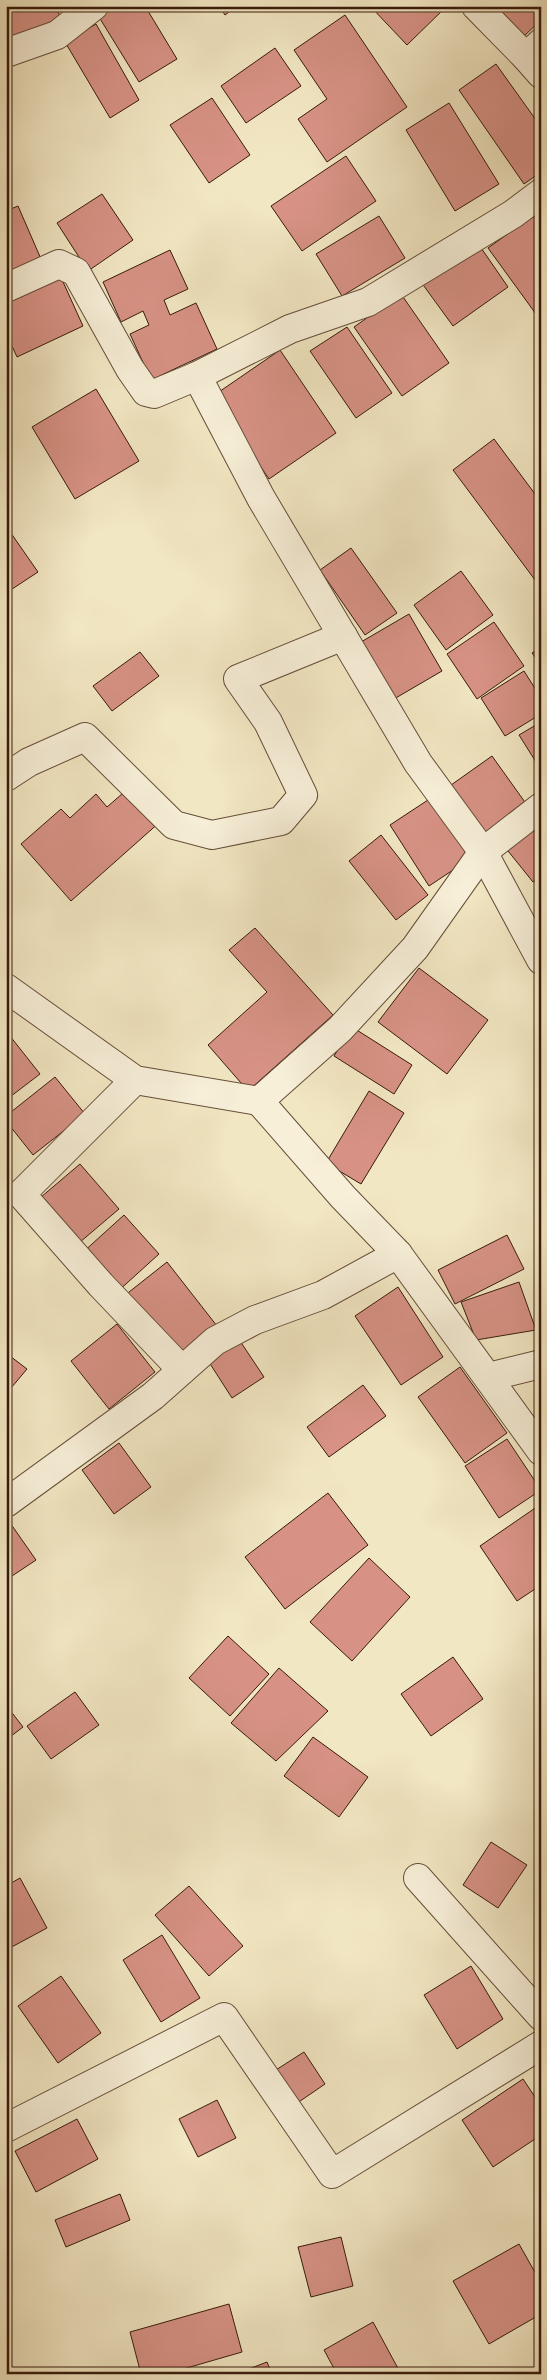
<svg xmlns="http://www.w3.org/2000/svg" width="547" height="2380" font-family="'IM FELL English',serif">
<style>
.building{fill:#d79285;stroke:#381a0b}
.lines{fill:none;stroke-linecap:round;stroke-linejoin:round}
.street-casing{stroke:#664d39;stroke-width:30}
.street{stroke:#f7efd8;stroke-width:28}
</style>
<rect width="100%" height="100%" fill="#f2e7c3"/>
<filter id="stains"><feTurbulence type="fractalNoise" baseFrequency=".004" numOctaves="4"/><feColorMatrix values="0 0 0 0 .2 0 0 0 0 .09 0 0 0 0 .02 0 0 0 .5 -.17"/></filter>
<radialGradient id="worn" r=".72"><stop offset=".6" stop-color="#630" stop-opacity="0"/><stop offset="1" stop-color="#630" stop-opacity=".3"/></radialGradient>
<g class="building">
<path d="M6,6H55L61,18L6,45Z"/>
<path d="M116,6H145L177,59L139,82L99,17Z"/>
<path d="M219,6H237L225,15Z"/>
<path d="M370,6H447L407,45Z"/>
<path d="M492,6H541V20L522,38Z"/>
<path d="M345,15L407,107L327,162L298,119L327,99L294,50Z"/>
<path d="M96,24L139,100L110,118L65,42Z"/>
<path d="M275,48L301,86L246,123L221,86Z"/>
<path d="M496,64L541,127V172L524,184L459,90Z"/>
<path d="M212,98L250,155L209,183L170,125Z"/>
<path d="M449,103L499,184L455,211L406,130Z"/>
<path d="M346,156L376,201L302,251L271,206Z"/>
<path d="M102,194L133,240L88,271L57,223Z"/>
<path d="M18,206L41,259L6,273V211Z"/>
<path d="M541,210V321L488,248Z"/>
<path d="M379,216L405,258L342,296L316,254Z"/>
<path d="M477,242L508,287L453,326L421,282Z"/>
<path d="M170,250L188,289L164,300L170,315L196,303L217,349L151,380L130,334L149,325L143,311L121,322L103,282Z"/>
<path d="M59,273L83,326L17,357L6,333V297Z"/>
<path d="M401,294L449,363L402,396L354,327Z"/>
<path d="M347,327L392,393L356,418L310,351Z"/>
<path d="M280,350L336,433L269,479L213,396Z"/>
<path d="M96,389L139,461L75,499L32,427Z"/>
<path d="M494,439L541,502V588L453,470Z"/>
<path d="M6,496L11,503L6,507Z"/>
<path d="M6,526L38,572L6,593Z"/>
<path d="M351,548L397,613L365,635L320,570Z"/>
<path d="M461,571L493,615L446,650L414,605Z"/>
<path d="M409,614L442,671L394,699L361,642Z"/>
<path d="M494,622L524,666L477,699L447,654Z"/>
<path d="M541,647V665L532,653Z"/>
<path d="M140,652L159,676L112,711L93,686Z"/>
<path d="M524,671L541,698V714L505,736L481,698Z"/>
<path d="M541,722V770L519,735Z"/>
<path d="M492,756L527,805L479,839L444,790Z"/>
<path d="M130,787L161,821L71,901L21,844L61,809L70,818L96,794L107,807Z"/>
<path d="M431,798L471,858L429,886L390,825Z"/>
<path d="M541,818V876L533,882L504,846Z"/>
<path d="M381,835L428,895L396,920L349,861Z"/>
<path d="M255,928L333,1015L248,1091L208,1045L267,992L229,950Z"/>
<path d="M419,968L488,1020L447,1074L378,1022Z"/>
<path d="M352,1027L412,1065L394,1094L334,1056Z"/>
<path d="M6,1031L40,1074L6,1100Z"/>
<path d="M55,1077L85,1114L33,1155L6,1121V1116Z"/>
<path d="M369,1091L404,1113L361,1184L326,1163Z"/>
<path d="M80,1164L119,1209L73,1248L34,1203Z"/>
<path d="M124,1215L159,1254L116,1293L81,1254Z"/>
<path d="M507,1235L524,1269L455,1304L438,1270Z"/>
<path d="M167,1262L217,1326L173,1360L124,1296Z"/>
<path d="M519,1282L536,1330L476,1340L461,1302Z"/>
<path d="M398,1287L443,1357L401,1385L355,1316Z"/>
<path d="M117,1324L155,1372L109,1409L71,1361Z"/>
<path d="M238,1338L264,1377L232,1398L207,1359Z"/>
<path d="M6,1353L27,1369L6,1394Z"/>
<path d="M460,1367L507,1433L465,1463L418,1397Z"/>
<path d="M363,1385L386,1416L329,1457L307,1427Z"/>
<path d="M507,1439L541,1490L499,1518L465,1466Z"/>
<path d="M119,1443L151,1487L114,1514L82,1470Z"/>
<path d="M328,1493L368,1545L285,1609L245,1557Z"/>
<path d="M541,1504V1585L517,1601L480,1546Z"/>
<path d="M6,1517L36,1560L6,1580Z"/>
<path d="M369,1558L410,1597L352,1661L310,1622Z"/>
<path d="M228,1636L269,1674L230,1716L189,1678Z"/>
<path d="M453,1657L483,1699L431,1736L401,1694Z"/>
<path d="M279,1668L328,1711L276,1761L231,1723Z"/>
<path d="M75,1692L99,1725L51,1759L27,1726Z"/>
<path d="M6,1705L23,1727L6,1740Z"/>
<path d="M313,1737L368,1777L339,1817L284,1776Z"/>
<path d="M491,1842L527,1865L498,1908L463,1885Z"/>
<path d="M20,1878L47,1928L6,1950V1886Z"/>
<path d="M189,1886L243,1946L209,1976L155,1915Z"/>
<path d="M162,1935L200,1998L161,2022L123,1960Z"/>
<path d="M471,1966L503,2019L457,2049L424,1995Z"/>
<path d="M61,1976L101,2033L58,2063L18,2006Z"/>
<path d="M304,2052L325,2084L290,2108L268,2075Z"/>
<path d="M523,2079L541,2106V2135L493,2167L462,2120Z"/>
<path d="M217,2100L236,2138L198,2157L179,2119Z"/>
<path d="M77,2119L98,2159L36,2192L15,2151Z"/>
<path d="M120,2194L130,2220L66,2247L55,2220Z"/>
<path d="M341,2237L353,2286L311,2297L298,2247Z"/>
<path d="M519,2244L541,2283V2314L489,2344L453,2281Z"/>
<path d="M229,2304L242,2352L166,2374H141L130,2332Z"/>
<path d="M373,2322L401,2374H337L324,2350Z"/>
<path d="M267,2362L272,2374H236Z"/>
</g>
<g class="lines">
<g class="street-casing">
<g id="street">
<path d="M476,6L526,57"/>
<path d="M541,43L526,57L541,74"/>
<path d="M6,53L57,35L94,6"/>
<path d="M6,288L59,264L76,272L130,369L146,392L154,394L197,376L290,329L368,302L513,214L541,193"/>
<path d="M197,376L261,498L418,763L483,852L541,960"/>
<path d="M6,777L29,762L85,737L174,825L212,835L281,821L303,795L268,722L238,679L343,636"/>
<path d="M6,988L135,1080L259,1101"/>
<path d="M135,1080L21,1194L101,1285L182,1370"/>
<path d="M398,1254L343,1197L259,1101L340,1029L415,948L483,852L541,807"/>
<path d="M488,1377L541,1364"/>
<path d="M6,1503L153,1396L215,1341L255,1320L323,1295L398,1254L541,1451"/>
<path d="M418,1878L541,2016"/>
<path d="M6,2128L224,2017L332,2174L541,2045"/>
</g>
</g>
<use href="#street" class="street"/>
</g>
<rect width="547" height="2380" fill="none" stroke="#f2e7c3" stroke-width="25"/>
<rect x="8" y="8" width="532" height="2365" fill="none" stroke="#381a0b" stroke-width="2.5"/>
<rect x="12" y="12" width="522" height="2355" fill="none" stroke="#381a0b"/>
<rect width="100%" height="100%" filter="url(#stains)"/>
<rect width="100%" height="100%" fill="url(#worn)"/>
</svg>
